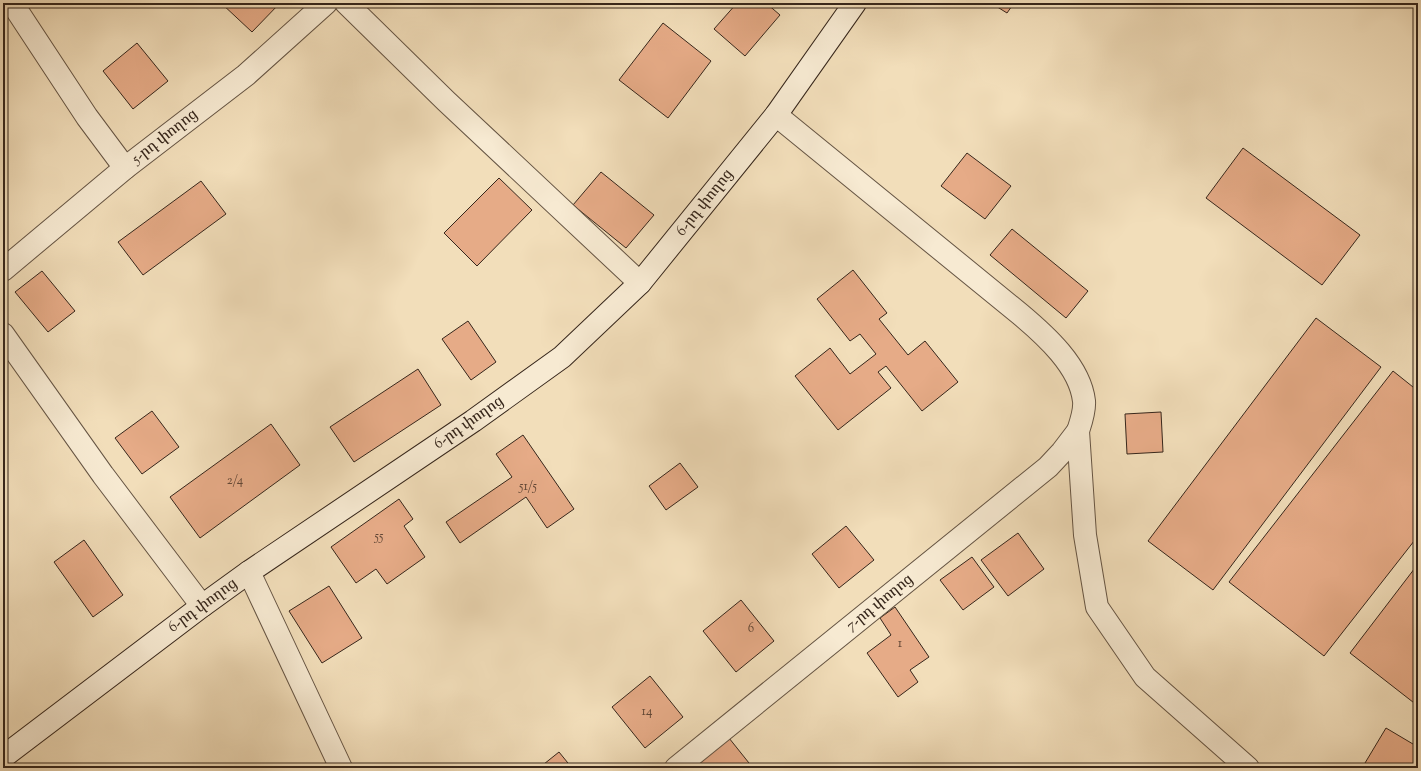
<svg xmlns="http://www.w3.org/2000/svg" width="1421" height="771" font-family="'Sorts Mill Goudy','Noto Serif Armenian',serif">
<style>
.building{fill:#e6ab87;stroke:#36261b}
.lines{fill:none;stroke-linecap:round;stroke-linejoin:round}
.street-casing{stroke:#655443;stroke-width:24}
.secondary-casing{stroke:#36261b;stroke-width:24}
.street{stroke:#f7ead2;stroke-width:22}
.secondary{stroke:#f7ead2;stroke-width:22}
.labels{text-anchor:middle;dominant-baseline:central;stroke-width:3.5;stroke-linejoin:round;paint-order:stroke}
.number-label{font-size:13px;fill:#624736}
.street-label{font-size:15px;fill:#36261b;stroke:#f7ead2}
</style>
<rect width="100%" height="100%" fill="#f2deba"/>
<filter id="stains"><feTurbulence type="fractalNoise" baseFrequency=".005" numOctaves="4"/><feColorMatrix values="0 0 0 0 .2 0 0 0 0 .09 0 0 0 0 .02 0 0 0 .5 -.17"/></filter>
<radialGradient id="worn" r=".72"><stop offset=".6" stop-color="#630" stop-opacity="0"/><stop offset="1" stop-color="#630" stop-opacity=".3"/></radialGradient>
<g class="building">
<path d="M221,3H280L252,32Z"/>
<path d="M737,3H766L780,15L745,56L714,29Z"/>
<path d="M991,3H1014L1007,13Z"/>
<path d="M663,23L711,61L668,118L619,80Z"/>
<path d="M137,43L168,81L133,109L103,71Z"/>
<path d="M1243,148L1360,235L1322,285L1206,198Z"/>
<path d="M967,153L1011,186L985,219L941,186Z"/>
<path d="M601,172L654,215L626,248L573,205Z"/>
<path d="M499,178L532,210L477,266L444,233Z"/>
<path d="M201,181L226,214L143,275L118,242Z"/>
<path d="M1012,229L1088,291L1066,318L990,255Z"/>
<path d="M853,270L887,313L879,319L908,355L925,341L958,382L922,411L886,366L878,372L891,388L838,430L795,376L830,348L850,374L876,354L860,334L850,341L817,299Z"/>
<path d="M42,271L75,311L48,332L15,292Z"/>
<path d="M1316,318L1381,367L1213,590L1148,541Z"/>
<path d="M468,321L496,362L471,380L442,339Z"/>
<path d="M418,369L441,405L354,462L330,427Z"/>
<path d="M1393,371L1418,391V536L1324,656L1229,582Z"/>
<path d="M152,411L179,447L142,474L115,438Z"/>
<path d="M1161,412L1163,452L1127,454L1125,414Z"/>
<path d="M271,424L300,465L200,538L170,497Z"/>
<path d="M523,435L574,509L547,528L526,497L460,543L446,522L512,477L496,454Z"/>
<path d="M680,463L698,487L666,510L649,486Z"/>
<path d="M399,499L413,519L404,526L425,557L387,584L376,569L356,583L331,547Z"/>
<path d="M846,526L874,560L839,588L812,554Z"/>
<path d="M1018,533L1044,569L1008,596L981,560Z"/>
<path d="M84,540L123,595L93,617L54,562Z"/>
<path d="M972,557L994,587L963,610L940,580Z"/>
<path d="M1418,564V706L1350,653Z"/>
<path d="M329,586L362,638L322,663L289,611Z"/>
<path d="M741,600L774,641L736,672L703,631Z"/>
<path d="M895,607L929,657L910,670L918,682L898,697L867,653L891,635L880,618Z"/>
<path d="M650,676L683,717L645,748L612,707Z"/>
<path d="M1386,728L1418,747V757L1411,768H1362Z"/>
<path d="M729,738L753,768H692Z"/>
<path d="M559,752L572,768H539Z"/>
</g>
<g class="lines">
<g class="street-casing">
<g id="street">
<path d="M12,3L87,117L125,168"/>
<path d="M346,3L446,101L640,283"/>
<path d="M776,115L1020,314C1045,335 1080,366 1084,401C1085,411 1081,422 1078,431L1085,535L1097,607L1145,677L1248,768"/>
<path d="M3,270L125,168L246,75L326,3"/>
<path d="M3,334L103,475L202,606"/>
<path d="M249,572L341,768"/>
<path d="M676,768L1048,467L1062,452L1078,431"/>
</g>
</g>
<g class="secondary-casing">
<path id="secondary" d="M3,757L202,606L249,572L473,421L562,357L640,283L776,115L855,3"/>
</g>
<use href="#street" class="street"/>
<use href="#secondary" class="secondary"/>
</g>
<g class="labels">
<g class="number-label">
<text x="235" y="481">2/4</text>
<text x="528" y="487">51/5</text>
<text x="379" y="537">55</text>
<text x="751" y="629">6</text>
<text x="900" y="644">1</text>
<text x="647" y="712">14</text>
</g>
<g class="street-label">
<text transform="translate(165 137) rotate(-38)">5-րդ փողոց</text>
<text transform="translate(705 203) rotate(-51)">6-րդ փողոց</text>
<text transform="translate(469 423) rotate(-35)">6-րդ փողոց</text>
<text transform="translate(880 603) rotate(-39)">7-րդ փողոց</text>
<text transform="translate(203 606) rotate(-36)">6-րդ փողոց</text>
</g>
</g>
<rect width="1421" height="771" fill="none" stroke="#f2deba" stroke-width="16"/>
<rect x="4" y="4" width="1413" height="763" fill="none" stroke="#36261b" stroke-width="2"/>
<rect x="8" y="8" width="1405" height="755" fill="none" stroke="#36261b"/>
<rect width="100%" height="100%" filter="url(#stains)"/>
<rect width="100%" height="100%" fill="url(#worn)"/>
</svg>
